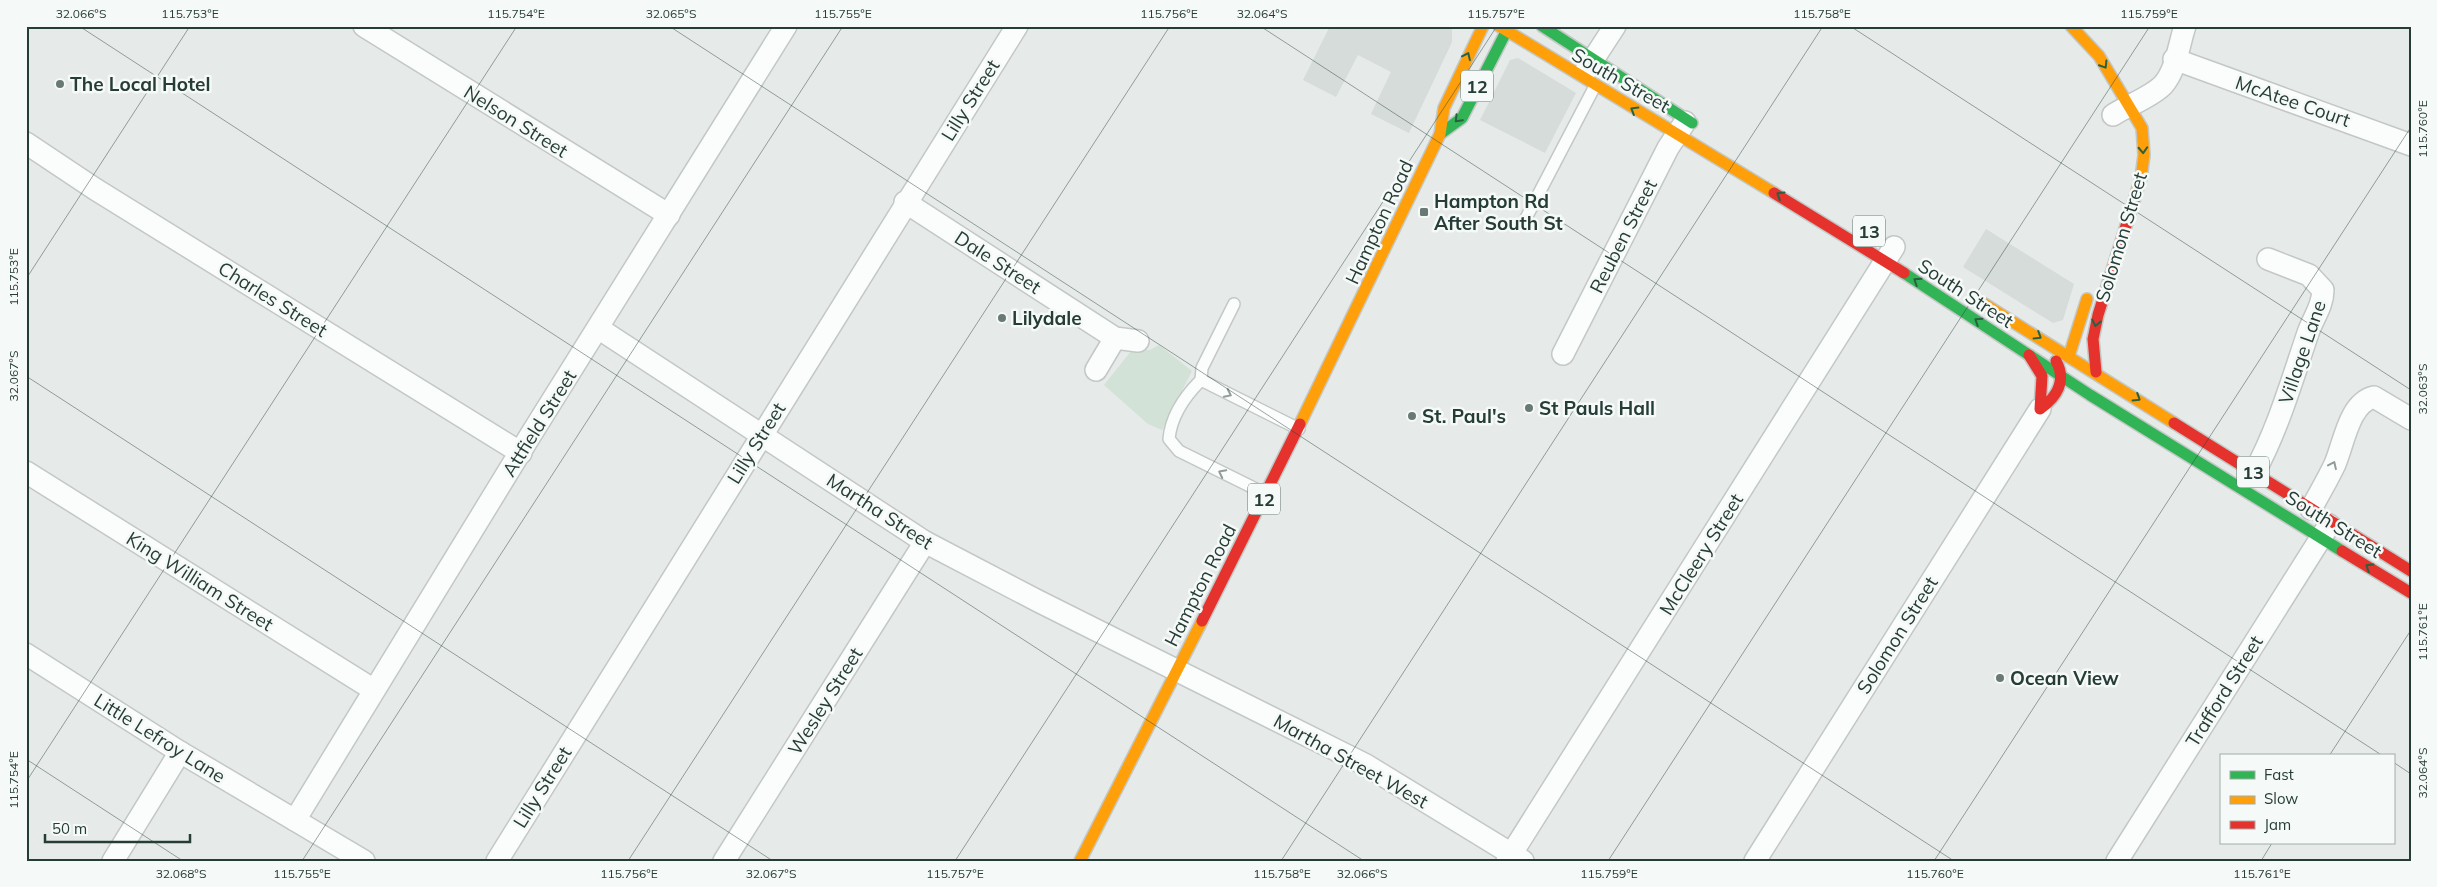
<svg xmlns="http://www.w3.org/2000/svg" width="2437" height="887" font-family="Mulish,sans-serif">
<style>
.built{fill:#d5dcd9}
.green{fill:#d2e2d7}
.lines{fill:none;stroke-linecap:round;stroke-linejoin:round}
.lane-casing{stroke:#c3c8c6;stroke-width:14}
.street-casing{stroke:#c3c8c6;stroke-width:24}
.fast-casing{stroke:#c3c8c6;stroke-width:14}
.slow-casing{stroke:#c3c8c6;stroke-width:14}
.jam-casing{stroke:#c3c8c6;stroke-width:14}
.lane{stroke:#fbfcfc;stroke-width:11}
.street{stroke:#fbfcfc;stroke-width:21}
.fast{stroke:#30b455;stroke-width:11}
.slow{stroke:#ff9f0a;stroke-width:11}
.jam{stroke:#e5322d;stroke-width:11}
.oneway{stroke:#296040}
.oneway2{stroke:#909c9a}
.ticks{fill:none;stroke:#263c37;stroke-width:1;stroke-opacity:0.45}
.poi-dot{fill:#697975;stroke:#f5f9f7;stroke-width:2}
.labels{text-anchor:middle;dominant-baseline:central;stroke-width:5;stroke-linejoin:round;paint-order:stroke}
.shield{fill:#f5f9f7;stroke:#647571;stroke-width:1}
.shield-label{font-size:18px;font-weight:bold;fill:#263c37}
.street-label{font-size:19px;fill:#263c37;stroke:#f5f9f7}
.poi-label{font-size:19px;font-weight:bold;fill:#263c37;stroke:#f5f9f7;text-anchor:start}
.neatline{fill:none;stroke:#263c37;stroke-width:2}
.ticks-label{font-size:12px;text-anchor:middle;fill:#263c37}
</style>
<rect width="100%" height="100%" fill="#e6ebe9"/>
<g class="built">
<path d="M1330,26H1452V42L1409,133L1371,114L1391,72L1358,55L1336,97L1303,80Z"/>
<path d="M1518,58L1576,93L1545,153L1480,120L1510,60Z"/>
<path d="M1986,229L2074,284L2063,320L2053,323L1963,267Z"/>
</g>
<path class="green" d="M1159,345L1192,371L1162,430L1148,424L1104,385L1132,350H1150Z"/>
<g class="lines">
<g class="lane-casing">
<g id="lane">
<path d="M1525,220L1595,86"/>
<path d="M1201,380L1202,368L1234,304"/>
<path d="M1266,494L1179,451L1169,439C1171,416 1185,396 1201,380L1299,429"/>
</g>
</g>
<g class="street-casing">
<g id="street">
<path d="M364,26L669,215"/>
<path d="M2174,59L2411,145"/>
<path d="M1585,72L1615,26"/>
<path d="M2113,115C2128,105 2150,98 2163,85C2176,71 2179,44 2185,26"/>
<path d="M26,143L95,189L521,453"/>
<path d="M905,202L1115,338L1138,341"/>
<path d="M598,328L925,542L1038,601L1366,765L1523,861"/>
<path d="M1563,354L1668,148L1685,122"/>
<path d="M1096,370L1115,338"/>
<path d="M26,472L374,690"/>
<path d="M2254,473C2278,429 2292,380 2308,333C2313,318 2323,306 2323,290L2309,275L2268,259"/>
<path d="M2311,509C2319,494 2328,479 2335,464C2344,443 2349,403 2374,397L2411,419"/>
<path d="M26,654L180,752L364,861"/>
<path d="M295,820L530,436L786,26"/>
<path d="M113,861L180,752"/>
<path d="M497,861L1017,26"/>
<path d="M724,861L925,542"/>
<path d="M1507,861L1894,247"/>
<path d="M1755,861L2040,409"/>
<path d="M2117,861L2329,525"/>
</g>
</g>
<g class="fast-casing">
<g id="fast">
<path d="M1542,26L1692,123"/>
<path d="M1440,134L1462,118L1509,26"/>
<path d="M1904,273L2090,395L2342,551"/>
</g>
</g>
<g class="slow-casing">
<g id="slow">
<path d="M1499,26L1774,193"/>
<path d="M2071,26L2099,56L2142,128L2144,155L2141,178L2136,194"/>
<path d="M1978,300L2174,423"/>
<path d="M2069,356L2087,299"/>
<path d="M1300,424L1440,134L1444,108L1483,26"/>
<path d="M1080,861L1202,621"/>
</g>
</g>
<g class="jam-casing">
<g id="jam">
<path d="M1774,193L1904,273"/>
<path d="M2029,355L2042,376L2040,409C2057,397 2067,381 2056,361"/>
<path d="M2096,372L2093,339L2098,315L2136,194"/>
<path d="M2174,423L2411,571"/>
<path d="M2342,551L2411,593"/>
<path d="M1202,621L1300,424"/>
</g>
</g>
<use href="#lane" class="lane"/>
<use href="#street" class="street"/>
<use href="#fast" class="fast"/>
<use href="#slow" class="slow"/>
<use href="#jam" class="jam"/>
</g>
<defs><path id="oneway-chevron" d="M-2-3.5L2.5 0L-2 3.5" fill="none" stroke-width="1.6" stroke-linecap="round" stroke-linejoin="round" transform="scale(1.25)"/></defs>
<g class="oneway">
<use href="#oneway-chevron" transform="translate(1467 56) rotate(-65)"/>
<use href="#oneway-chevron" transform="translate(2104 65) rotate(58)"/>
<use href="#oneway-chevron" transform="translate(1634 110) rotate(-149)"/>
<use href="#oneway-chevron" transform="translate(1458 119) rotate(134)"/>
<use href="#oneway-chevron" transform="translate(2143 150) rotate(87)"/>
<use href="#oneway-chevron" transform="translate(1780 195) rotate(-148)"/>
<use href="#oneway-chevron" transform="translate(1917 281) rotate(-147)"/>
<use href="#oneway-chevron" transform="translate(1978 321) rotate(-147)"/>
<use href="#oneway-chevron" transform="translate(2096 323) rotate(102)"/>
<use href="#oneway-chevron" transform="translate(2038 336) rotate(32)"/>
<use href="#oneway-chevron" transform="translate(2137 398) rotate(32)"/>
<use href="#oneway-chevron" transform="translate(2369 567) rotate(-148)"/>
</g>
<g class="oneway2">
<use href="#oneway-chevron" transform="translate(1228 394) rotate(26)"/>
<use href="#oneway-chevron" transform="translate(2333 465) rotate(-65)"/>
<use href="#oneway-chevron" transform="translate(1222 473) rotate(-153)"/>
</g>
<path class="ticks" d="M79,26L1364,861M669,26L1954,861M1260,26L2383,756M1850,26L2411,390M26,279L190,26M26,376L773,861M2329,756L2411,630M26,759L183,861M2393,762L2411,774M26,782L517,26M302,861L843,26M628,861L1170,26M955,861L1497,26M1281,861L1823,26M1608,861L2150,26M1934,861L2411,127M2261,861L2272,843"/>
<g class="poi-dot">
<circle cx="60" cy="84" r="5"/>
<rect x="1419" y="207" width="10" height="10" rx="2.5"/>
<circle cx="1002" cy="318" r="5"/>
<circle cx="1529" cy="408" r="5"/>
<circle cx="1412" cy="416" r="5"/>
<circle cx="2000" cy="678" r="5"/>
</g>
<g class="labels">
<g class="shield">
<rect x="1461" y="70.5" width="32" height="31" rx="4"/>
<rect x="1853" y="215.5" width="32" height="31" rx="4"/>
<rect x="2237" y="456.5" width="32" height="31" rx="4"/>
<rect x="1248" y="483.5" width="32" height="31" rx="4"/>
</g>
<g class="shield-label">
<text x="1477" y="86">12</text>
<text x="1869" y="231">13</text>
<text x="2253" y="472">13</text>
<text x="1264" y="499">12</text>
</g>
<g class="street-label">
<text transform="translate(1621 80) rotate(30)">South Street</text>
<text transform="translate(970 100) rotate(-58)">Lilly Street</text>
<text transform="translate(2293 101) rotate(19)">McAtee Court</text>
<text transform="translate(516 121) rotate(32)">Nelson Street</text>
<text transform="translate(1379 222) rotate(-65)">Hampton Road</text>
<text transform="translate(1623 236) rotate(-63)">Reuben Street</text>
<text transform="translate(2121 237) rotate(-73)">Solomon Street</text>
<text transform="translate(998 262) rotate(33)">Dale Street</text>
<text transform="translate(1966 293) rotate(33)">South Street</text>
<text transform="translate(273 299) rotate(32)">Charles Street</text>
<text transform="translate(2302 352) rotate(-71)">Village Lane</text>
<text transform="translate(539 423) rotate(-58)">Attfield Street</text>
<text transform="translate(756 443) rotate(-58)">Lilly Street</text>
<text transform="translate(880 511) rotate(33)">Martha Street</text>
<text transform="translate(2334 524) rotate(32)">South Street</text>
<text transform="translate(1701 554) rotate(-58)">McCleery Street</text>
<text transform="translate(200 581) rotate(32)">King William Street</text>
<text transform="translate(1200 585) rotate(-63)">Hampton Road</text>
<text transform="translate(1897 635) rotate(-58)">Solomon Street</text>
<text transform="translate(2224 691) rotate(-58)">Trafford Street</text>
<text transform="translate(825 701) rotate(-58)">Wesley Street</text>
<text transform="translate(160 738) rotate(32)">Little Lefroy Lane</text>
<text transform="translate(1351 761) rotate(29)">Martha Street West</text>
<text transform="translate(542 787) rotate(-58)">Lilly Street</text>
</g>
<g class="poi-label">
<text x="70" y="84">The Local Hotel</text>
<text x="1434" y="201">Hampton Rd<tspan x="1434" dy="22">After South St</tspan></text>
<text x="1012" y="318">Lilydale</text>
<text x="1539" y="408">St Pauls Hall</text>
<text x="1422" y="416">St. Paul's</text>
<text x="2010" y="678">Ocean View</text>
</g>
</g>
<rect width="2437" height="887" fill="none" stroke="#f5f9f7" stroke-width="55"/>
<rect x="2220" y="754" width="175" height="90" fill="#f5f9f7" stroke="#a2adaa"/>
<rect x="2230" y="771" width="25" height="8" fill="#30b455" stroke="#a2adaa"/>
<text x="2264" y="780" font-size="15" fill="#263c37">Fast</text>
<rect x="2230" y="796" width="25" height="8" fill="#ff9f0a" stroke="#a2adaa"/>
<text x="2264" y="804" font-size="15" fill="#263c37">Slow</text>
<rect x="2230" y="821" width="25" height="8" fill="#e5322d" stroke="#a2adaa"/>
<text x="2264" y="830" font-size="15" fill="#263c37">Jam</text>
<path d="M45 834v8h145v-8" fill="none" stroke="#263c37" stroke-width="2.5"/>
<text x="52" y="834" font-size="15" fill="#263c37" stroke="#f5f9f7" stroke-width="4" paint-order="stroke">50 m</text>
<rect x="28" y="28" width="2382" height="832" class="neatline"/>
<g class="ticks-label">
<text x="81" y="18">32.066°S</text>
<text x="190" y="18">115.753°E</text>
<text x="516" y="18">115.754°E</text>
<text x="671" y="18">32.065°S</text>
<text x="843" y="18">115.755°E</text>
<text x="1169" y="18">115.756°E</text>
<text x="1262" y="18">32.064°S</text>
<text x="1496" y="18">115.757°E</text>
<text x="1822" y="18">115.758°E</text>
<text x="2149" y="18">115.759°E</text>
<text transform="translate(2423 129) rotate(-90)" y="4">115.760°E</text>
<text transform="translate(14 277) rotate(-90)" y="4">115.753°E</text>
<text transform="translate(14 376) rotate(-90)" y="4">32.067°S</text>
<text transform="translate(2423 389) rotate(-90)" y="4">32.063°S</text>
<text transform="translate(2423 632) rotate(-90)" y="4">115.761°E</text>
<text transform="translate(2423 773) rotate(-90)" y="4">32.064°S</text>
<text transform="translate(14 780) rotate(-90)" y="4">115.754°E</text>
<text x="181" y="878">32.068°S</text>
<text x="302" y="878">115.755°E</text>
<text x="629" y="878">115.756°E</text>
<text x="771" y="878">32.067°S</text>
<text x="955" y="878">115.757°E</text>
<text x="1282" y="878">115.758°E</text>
<text x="1362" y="878">32.066°S</text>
<text x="1609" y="878">115.759°E</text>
<text x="1935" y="878">115.760°E</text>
<text x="2262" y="878">115.761°E</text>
</g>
</svg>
